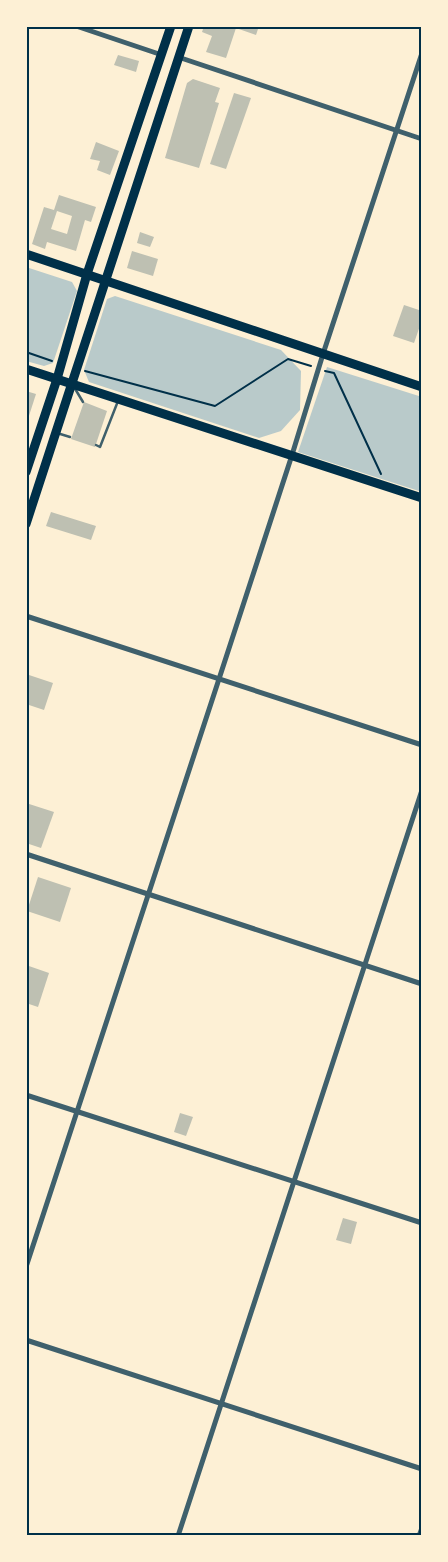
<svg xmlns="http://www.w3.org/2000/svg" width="448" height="1562" font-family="Helvetica,sans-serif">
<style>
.green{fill:#b9caca}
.building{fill:#bec0b2;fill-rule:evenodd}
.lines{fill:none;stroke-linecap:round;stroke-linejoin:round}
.path{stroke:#003049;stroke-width:2}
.service{stroke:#3f606c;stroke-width:2.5}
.minor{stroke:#3f606c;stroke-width:5}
.primary{stroke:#003049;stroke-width:9}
.trunk{stroke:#003049;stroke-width:9}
.neatline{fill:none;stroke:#003049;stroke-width:2}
</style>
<rect width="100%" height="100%" fill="#fdf0d5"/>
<g class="green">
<path d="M26,267L72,282L77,291L53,363L44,366L26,361Z"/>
<path d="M115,296L281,350L301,371L300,410L281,431L259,438L89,382L84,370L107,299Z"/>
<path d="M327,367L422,397V492L298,452Z"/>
</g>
<g class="building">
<path d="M204,26H259L256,35L236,28L226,58L206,52L212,36L202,32Z"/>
<path d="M118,55L139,61L136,72L114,65Z"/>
<path d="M193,79L220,88L215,102L219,103L199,168L165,158L187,83Z"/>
<path d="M234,93L251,98L226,169L210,164Z"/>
<path d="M96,142L119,151L110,175L97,170L100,161L90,159Z"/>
<path d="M59,195L96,207L91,222L85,220L76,251L47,242L45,249L32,244L44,207L54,210ZM57,211L72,216L67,234L51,229Z"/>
<path d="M140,232L154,237L150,247L137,243Z"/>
<path d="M132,251L158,259L153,276L127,268Z"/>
<path d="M404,305L422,311V320L414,343L393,336Z"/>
<path d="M26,391L36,394L27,422H26Z"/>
<path d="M84,402L107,411L95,447L71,439Z"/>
<path d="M51,512L96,526L91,540L46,526Z"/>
<path d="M26,674L53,683L44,710L26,704Z"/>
<path d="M26,803L54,812L41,848L26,843Z"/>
<path d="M38,877L71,888L60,922L27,911Z"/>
<path d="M26,965L49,973L38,1007L26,1003Z"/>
<path d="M180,1113L193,1117L186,1136L174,1132Z"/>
<path d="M343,1218L357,1222L351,1244L336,1240Z"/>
</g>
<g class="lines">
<g class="path">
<path d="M26,352L52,361"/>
<path d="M85,371L215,406L288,359L311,366"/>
<path d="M325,371L334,373L381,474"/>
</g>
<g class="service">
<path d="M74,387L83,402"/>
<path d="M57,433L70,437"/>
<path d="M96,445L100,447L118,401"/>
</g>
<g class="minor">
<path d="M76,26L162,55"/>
<path d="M178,57L422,139"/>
<path d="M26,616L422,745"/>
<path d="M26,854L422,984"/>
<path d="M26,1095L422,1223"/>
<path d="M26,1267L219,679L292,455L323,354L422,53"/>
<path d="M26,1340L422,1469"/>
<path d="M178,1536L422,790"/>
<path d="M419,1536L422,1528"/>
</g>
<g class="primary">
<path d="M26,472L57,379"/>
<path d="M26,524L72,383"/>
</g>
<g class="trunk">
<path d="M26,254L422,387"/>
<path d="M26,369L422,498"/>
<path d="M57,379L87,274L171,26"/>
<path d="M72,383L189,26"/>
</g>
</g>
<rect width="448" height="1562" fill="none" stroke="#fdf0d5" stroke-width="55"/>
<rect x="28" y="28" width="392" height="1506" class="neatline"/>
</svg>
